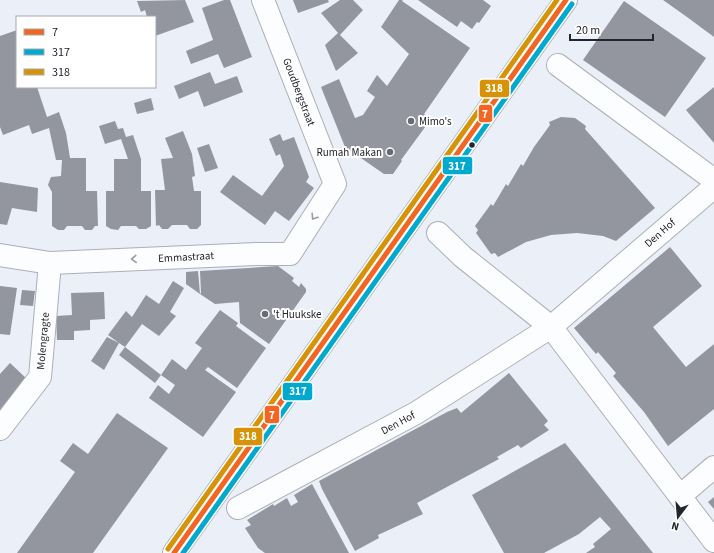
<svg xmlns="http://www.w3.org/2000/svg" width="714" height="553" font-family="'Source Sans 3',sans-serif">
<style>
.building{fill:#93969e}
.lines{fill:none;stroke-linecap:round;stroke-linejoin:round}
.minor-casing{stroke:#abafb7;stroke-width:24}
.major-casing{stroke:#abafb7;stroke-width:24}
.minor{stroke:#fcfdfe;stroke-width:22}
.major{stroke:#fcfdfe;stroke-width:22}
.bus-1-casing{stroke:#fff;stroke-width:8}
.bus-2-casing{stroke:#fff;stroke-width:8}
.bus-3-casing{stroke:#fff;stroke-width:8}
.bus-1{stroke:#f26522;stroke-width:5}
.bus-2{stroke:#00a9ce;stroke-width:5}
.bus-3{stroke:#d79307;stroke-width:5}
.oneway{stroke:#999ca0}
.poi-dot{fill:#676c74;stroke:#fff;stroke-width:1.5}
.bus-dot{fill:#21252d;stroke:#fff;stroke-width:1.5}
.labels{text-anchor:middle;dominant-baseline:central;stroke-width:4;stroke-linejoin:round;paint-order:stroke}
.street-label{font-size:11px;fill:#21252d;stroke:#fff}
.poi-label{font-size:11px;fill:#21252d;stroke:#fff;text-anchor:start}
.line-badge{stroke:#fff;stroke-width:1.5}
.badge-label{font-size:11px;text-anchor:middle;font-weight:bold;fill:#fff}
</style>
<rect width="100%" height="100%" fill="#eaeff8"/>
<g class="building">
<path d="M185,0L194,22L155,36V17H147L145,10L141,12L137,1Z"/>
<path d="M224,0H230L252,57L224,68L218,54L191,64L186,51L213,40L202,8Z"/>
<path d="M293,0H328L329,2L298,13Z"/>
<path d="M340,0H353L363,10L340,35L358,53L336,71L325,45L338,33L321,13Z"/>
<path d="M399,0H403L402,1L470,48L424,114L431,119L401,160L402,161L393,174H384L345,147L321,87L339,79L355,118L363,115L375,97L367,91L377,75L387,86L409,54L381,27Z"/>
<path d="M418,0H483L491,6L479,23L477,22L472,29L461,21L457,27Z"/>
<path d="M663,0H714V37L687,17Z"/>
<path d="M624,1L706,58L665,117L583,60Z"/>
<path d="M17,30V87H37L47,117L59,112L66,133L70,158H86V191H97L98,226H95L92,230H85L82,226H67L64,230H58L52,226V192L48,185L51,177L61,176L62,160H56L49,128L32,134L29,125L3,135L0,127V36Z"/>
<path d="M210,72L215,84L237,76L243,92L204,107L198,91L179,99L174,86Z"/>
<path d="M714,87V143L686,110Z"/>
<path d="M151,98L154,110L137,114L134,103Z"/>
<path d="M561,117L575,118L586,126L585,129L655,208L616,241L603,236L577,233L551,235L526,242L498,257L495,253L491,254L476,233L478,230L475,226L491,204L493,206L506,184L508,186L521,164L523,166L534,147L550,125L549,122Z"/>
<path d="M115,121L118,129L123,128L126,137L133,135L141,159V191H151V226L146,229H139L136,226H121L118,230L111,229L106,226V191H114V159H128L121,139L105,144L99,126Z"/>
<path d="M183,131L192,154L195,176L192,177L194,191H201V225L197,229H190L187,225H172L168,229H162L159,225L156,226L155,190H165L161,159L173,158L165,138Z"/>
<path d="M280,134L283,141L294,137L309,177L306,182L314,188L289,221L275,211L265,225L220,192L233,175L262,196L284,166L280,154L276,156L269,139Z"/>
<path d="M209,144L218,168L205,172L197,148Z"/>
<path d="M0,182L38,188L37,212L12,208L7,225L0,224Z"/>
<path d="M670,247L702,286L653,327L686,367L714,344V409L668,446L644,412L613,376L616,373L598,352L596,354L574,328Z"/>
<path d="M278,266L294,278L292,281L299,287L301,283L306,289V292L269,344L240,323L239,302L215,304L200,294L201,293L200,271Z"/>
<path d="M198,271L200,294L186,284V272Z"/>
<path d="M173,281L184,288L170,312L176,316L159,336L142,324L125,347L119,343L104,370L91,361L107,337L119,343L108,335L126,311L132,317L146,295L159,304Z"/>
<path d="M0,286L17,288L10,335L0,334Z"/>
<path d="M22,290L35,291L33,306L20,305Z"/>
<path d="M104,292L105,319L90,320V330L74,331V340H57L56,316L72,315L71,293Z"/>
<path d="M220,310L238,323L236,326L266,348L237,388L208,367L205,370L236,392L203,437L149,398L158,385L169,394L175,385L161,375L172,359L186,370L202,348L195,343Z"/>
<path d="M125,347L161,375L155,383L119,355Z"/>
<path d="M10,363L28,380L0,410V374Z"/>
<path d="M509,373L548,421L544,425L549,430L521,448L518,445L497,457L499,459L417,503L423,514L378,535L379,538L355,551L322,489L319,481L447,412L457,408L461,413Z"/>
<path d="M117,413L168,448L93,553H17L75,472L60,461L73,443L88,454Z"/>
<path d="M565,443L653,553H586L595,547L593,544L611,529L600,517L579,534L544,553H504L472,495Z"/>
<path d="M312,484L349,553H265L258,548L245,528L251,525L247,520L273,504L274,506L287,498L291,506L298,502L294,495Z"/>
<path d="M714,497V509L708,502Z"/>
</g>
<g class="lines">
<g class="minor-casing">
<g id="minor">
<path d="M558,65L714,180"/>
<path d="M438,233L463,257L551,327L714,541"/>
<path d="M0,255L50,263L257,254H290L335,184L263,0"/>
<path d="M0,429L40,377L50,263"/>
<path d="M680,496L714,467"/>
<path d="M238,508L416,413L551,327L714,187"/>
</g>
</g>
<g class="major-casing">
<path id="major" d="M174,553L566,0"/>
</g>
<use href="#minor" class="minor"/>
<use href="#major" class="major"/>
<g class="bus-1-casing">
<path id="bus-1" d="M174,553L566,0"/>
</g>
<g class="bus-2-casing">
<path id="bus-2" d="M183,553L572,4"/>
</g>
<g class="bus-3-casing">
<path id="bus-3" d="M168,549L557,0"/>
</g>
<use href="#bus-1" class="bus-1"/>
<use href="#bus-2" class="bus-2"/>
<use href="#bus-3" class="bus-3"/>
</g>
<defs><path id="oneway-chevron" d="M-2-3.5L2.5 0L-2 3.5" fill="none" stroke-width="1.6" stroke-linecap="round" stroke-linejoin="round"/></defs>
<g class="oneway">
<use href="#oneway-chevron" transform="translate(314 217) rotate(123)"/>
<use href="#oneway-chevron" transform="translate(134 259) rotate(177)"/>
</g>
<g class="poi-dot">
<circle cx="411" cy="121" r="4"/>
<circle cx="390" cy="152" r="4"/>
<circle cx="265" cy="314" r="4"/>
</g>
<circle class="bus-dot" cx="472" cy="145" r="3.5"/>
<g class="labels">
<g class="street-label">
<text transform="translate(299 92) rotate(69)">Goudbergstraat</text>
<text transform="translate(660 233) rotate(-41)">Den Hof</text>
<text transform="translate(186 257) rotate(-3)">Emmastraat</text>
<text transform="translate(43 341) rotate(-85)">Molengragte</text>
<text transform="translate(398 423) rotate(-28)">Den Hof</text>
</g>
<g class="poi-label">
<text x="419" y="121">Mimo's</text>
<text x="382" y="152" text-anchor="end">Rumah Makan</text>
<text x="273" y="314">'t Huukske</text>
</g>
</g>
<g class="line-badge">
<rect x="479" y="79" width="31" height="19" rx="4" fill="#d79307"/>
<rect x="478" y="104" width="15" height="19" rx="4" fill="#f26522"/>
<rect x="442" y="156" width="31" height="19" rx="4" fill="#00a9ce"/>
<rect x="282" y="382" width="31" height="19" rx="4" fill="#00a9ce"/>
<rect x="264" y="405" width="16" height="19" rx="4" fill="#f26522"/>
<rect x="233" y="427" width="30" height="19" rx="4" fill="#d79307"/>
</g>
<g class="badge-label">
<text x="494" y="92">318</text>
<text x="485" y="118">7</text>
<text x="457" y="170">317</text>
<text x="298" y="395">317</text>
<text x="272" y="419">7</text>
<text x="248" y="440">318</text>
</g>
<rect x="16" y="16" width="140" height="72" fill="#ffffff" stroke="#a6a8ab"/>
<rect x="24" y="29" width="20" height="6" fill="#f26522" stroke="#a6a8ab"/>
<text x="52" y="36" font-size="12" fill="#21252d">7</text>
<rect x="24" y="49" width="20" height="6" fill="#00a9ce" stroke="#a6a8ab"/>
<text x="52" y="56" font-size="12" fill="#21252d">317</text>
<rect x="24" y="69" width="20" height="6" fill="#d79307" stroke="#a6a8ab"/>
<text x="52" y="76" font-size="12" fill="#21252d">318</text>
<g transform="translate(678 517) rotate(196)" stroke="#ffffff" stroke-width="3" paint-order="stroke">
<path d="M0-3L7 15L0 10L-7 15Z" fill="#21252d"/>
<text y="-6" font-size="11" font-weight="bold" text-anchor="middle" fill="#21252d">N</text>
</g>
<path d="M570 34v6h83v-6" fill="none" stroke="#21252d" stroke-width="2"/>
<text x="576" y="34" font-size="12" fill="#21252d" stroke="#ffffff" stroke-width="3" paint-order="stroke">20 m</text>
</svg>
